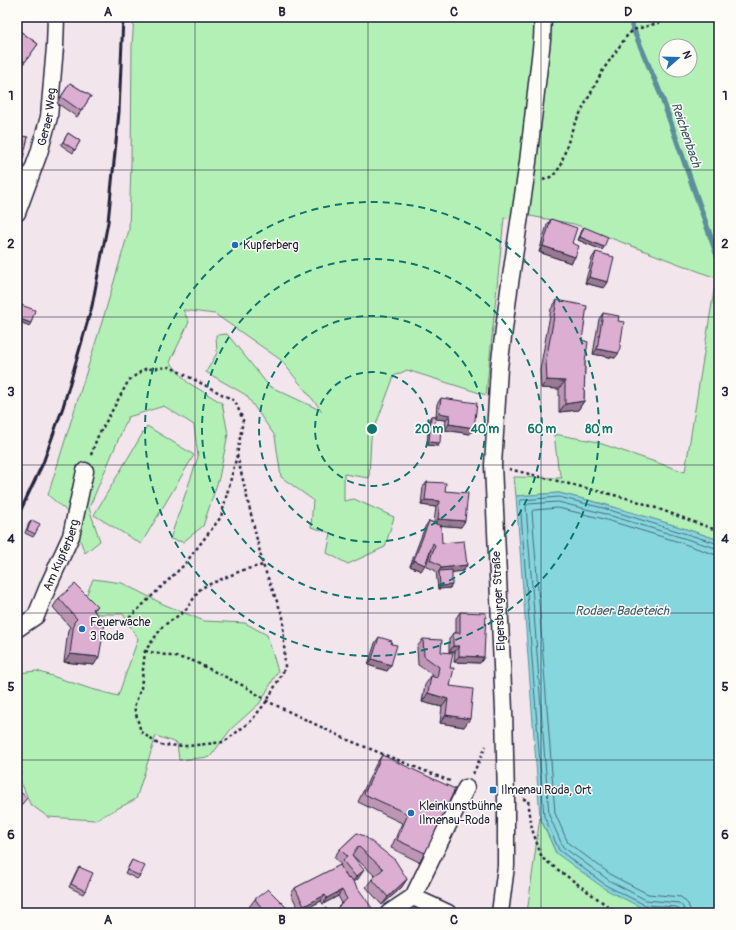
<svg xmlns="http://www.w3.org/2000/svg" width="736" height="930" font-family="Pangolin,sans-serif">
<style>
.green{fill:#b3f0b6;stroke:#6a8978;fill-rule:evenodd}
.water{fill:#85d6dd;stroke:#5d8e9c}
.lines{fill:none;stroke-linecap:round;stroke-linejoin:round}
.shore{stroke:#4a6a7c;stroke-width:1}
.stream{stroke:#5d8e9c;stroke-width:5.5}
.street-casing{stroke:#22223b;stroke-width:19}
.path{stroke:#22223b;stroke-width:2.5;stroke-dasharray:3 3;stroke-linecap:butt}
.street{stroke:#fdfcf7;stroke-width:16}
.rail{stroke:#22223b;stroke-width:3}
.wall{fill:#bd96b5;stroke:#22223b}
.shaded-wall{fill:#9a7a93;stroke:#22223b}
.building{fill:#dcafd2;stroke:#22223b}
.grid{fill:none;stroke:#22223b;stroke-width:1;stroke-opacity:0.55}
.ring{fill:none;stroke:#0f766e;stroke-width:2;stroke-dasharray:7 5}
.poi-dot{fill:#1f6fb2;stroke:#fdfcf7;stroke-width:1.5}
.labels{text-anchor:middle;dominant-baseline:central;stroke-width:3;stroke-linejoin:round;paint-order:stroke}
.street-label{font-size:12px;fill:#22223b;stroke:#fdfcf7}
.poi-label{font-size:12px;fill:#22223b;stroke:#fdfcf7;text-anchor:start}
.water-label{font-size:13px;font-style:italic;fill:#40586c;stroke:#fdfcf7}
.centre{fill:#0f766e;stroke:#fdfcf7;stroke-width:2}
.ring-label{font-size:12px;text-anchor:middle;font-weight:bold;fill:#0f766e;stroke:#fdfcf7;stroke-width:3;stroke-linejoin:round;paint-order:stroke}
.neatline{fill:none;stroke:#22223b;stroke-width:1.5}
.grid-label{font-size:13px;text-anchor:middle;font-weight:bold;fill:#22223b}
</style>
<rect width="100%" height="100%" fill="#f3e5ec"/>
<filter id="ink" filterUnits="userSpaceOnUse"><feTurbulence type="fractalNoise" baseFrequency=".025" numOctaves="2"/><feDisplacementMap in="SourceGraphic" scale="8" xChannelSelector="R" yChannelSelector="G"/><feConvolveMatrix kernelMatrix="1 2 1 2 8 2 1 2 1" color-interpolation-filters="sRGB"/></filter>
<g filter="url(#ink)">
<g class="green">
<path d="M134,17H719V540L680,527L604,504L559,493L516,496L514,477L562,478L558,467L554,434L593,441L685,472L716,278L574,224L530,216L504,218L486,395L407,370L394,376L371,438L369,478L344,474V501L354,499L394,517L385,547L348,564L327,553L331,533L311,527L313,500L281,477L275,436L246,395L206,372L217,353L216,335L227,334L269,386L322,411L281,360L215,314L183,310L189,322L170,362L187,382L222,403L228,434L219,478L203,526L183,542L170,539L198,457L194,425L164,406L128,417L89,508L100,541L85,553L70,514L48,495L106,309L129,230L131,164L132,47ZM666,46H690V70H666Z"/>
<path d="M147,426L194,455L141,544L94,515Z"/>
<path d="M93,579L122,583L163,604L204,621L245,623L267,635L278,671L260,703L231,729L210,757L179,760L177,743L156,736L136,799L95,820L48,817L30,804L19,777L17,774V673L37,671L88,688L118,696L138,639L123,614H98L84,601Z"/>
<path d="M540,817L556,853L644,909L700,913H527Z"/>
</g>
<path class="water" d="M559,493C613,506 666,522 719,540V913H700L644,909L605,889L556,853L540,817L516,496Z"/>
<g class="lines">
<g class="shore">
<path d="M679,913V909L676,907L645,905L607,886L559,850L544,816L520,501L522,500L559,497L603,508L719,544"/>
<path d="M685,913L683,907L679,903L646,900L610,881L563,847L549,815L526,506L528,504L558,502L602,513L719,549"/>
<path d="M691,913L688,904L681,897L648,894L613,876L568,843L555,813L532,511L534,510L558,508L600,518L676,541L713,554L719,555"/>
</g>
<g class="stream">
<path d="M633,17L632,26L661,95L719,261"/>
<path d="M719,330V344"/>
</g>
<g class="street-casing">
<g id="street">
<path id="s1" d="M17,213L39,153L49,117L55,47L56,17"/>
<path id="s2" d="M17,629L36,616L49,584L71,536L85,471"/>
<path d="M413,897L466,788"/>
<path d="M389,913L413,897L448,913"/>
<path d="M500,913L506,866V799L504,710L493,465L499,368L509,290L528,162L542,40L543,17"/>
</g>
</g>
<g class="path">
<path d="M543,180L553,176L560,167L573,127L603,70L626,37L633,30L658,23L662,17"/>
<path d="M91,455L97,438L129,380L145,369L170,367L235,401L243,420L237,455L221,517L184,565L126,621"/>
<path d="M237,455L263,565L283,617L285,668L267,701L251,721L224,742L188,746L159,745L141,732L134,707L141,688L145,651L163,626L185,611L201,588L243,570L263,565"/>
<path d="M509,469L634,500L719,531"/>
<path d="M145,651L191,660L246,687L267,701L348,740L450,781"/>
<path d="M473,774L486,746"/>
<path d="M523,799L528,800L532,829L542,858L613,910L620,913"/>
</g>
<use href="#street" class="street"/>
<path class="rail" d="M17,518L43,463L63,407L92,306L108,222L119,112L123,17"/>
</g>
<g class="wall">
<path d="M17,29L38,44L21,67L17,64Z"/>
<path d="M70,83L91,96L77,117L57,103Z"/>
<path d="M68,133L80,141L73,153L61,145Z"/>
<path d="M551,219L572,243L575,257L571,263L539,252L547,225Z"/>
<path d="M584,227L604,247L602,250L578,240L582,230Z"/>
<path d="M596,252L608,282L604,288L585,283L592,258Z"/>
<path d="M557,300L582,340L585,362L584,401L578,410L559,412V389L541,388L540,370L551,309Z"/>
<path d="M603,313L618,321L615,358L593,354L599,319Z"/>
<path d="M441,398L470,434L445,430L446,420L435,419V426L438,446L427,445L429,419L431,416H436L437,404Z"/>
<path d="M427,482L445,491L461,527L438,525L442,543L467,565L463,571L452,572L450,588L438,589L436,571L426,566L431,550L421,571L410,566L425,527L429,521L434,523L436,507L421,505L423,487Z"/>
<path d="M32,520L35,534L33,537L25,533L29,523Z"/>
<path d="M59,598L97,606L94,610V665L64,662L68,630L70,627L53,607Z"/>
<path d="M460,612L484,657L480,663L454,662L455,652H449V639L453,633H456V618Z"/>
<path d="M379,637L391,644V665L387,671L368,665L375,643Z"/>
<path d="M423,639L441,652L450,668V686L464,727L440,723L442,707L422,702L425,685L431,676L433,677V675L418,665L417,647Z"/>
<path d="M382,755L425,853L419,862L391,848L402,823L358,802L376,764Z"/>
<path d="M357,833L407,879L401,888L382,905L366,887L372,879L375,876L352,855L358,879L354,882L369,913H333L336,909L342,903L338,896L323,904L321,901L300,912L291,894L295,888L341,865L334,857L340,849Z"/>
<path d="M132,860L140,876L137,879L125,873Z"/>
<path d="M79,867L85,891L83,894L69,887L77,870Z"/>
<path d="M255,899L292,913H254L249,907Z"/>
</g>
<g class="shaded-wall">
<path d="M17,162L22,163L18,169H17Z"/>
<path d="M580,237L604,247L602,250L578,240Z"/>
<path d="M543,246L575,257L571,263L539,252Z"/>
<path d="M589,277L608,282L604,288L585,283Z"/>
<path d="M17,318L31,323L29,326L17,321Z"/>
<path d="M597,349L619,353L615,358L593,354Z"/>
<path d="M547,380L565,381L559,389L541,388Z"/>
<path d="M584,401L578,410L559,412L565,404Z"/>
<path d="M439,413L450,415L446,420L435,419Z"/>
<path d="M449,424L474,428L470,434L445,430Z"/>
<path d="M429,442L440,443L438,446L427,445Z"/>
<path d="M425,500L440,501L436,507L421,505Z"/>
<path d="M438,519L465,521L461,527L434,525Z"/>
<path d="M414,560L425,565L421,571L410,566Z"/>
<path d="M467,565L463,571L439,574V571L441,568Z"/>
<path d="M452,585L450,588L438,589L440,586Z"/>
<path d="M453,646H459L455,652H449Z"/>
<path d="M70,654L99,657L94,665L64,662Z"/>
<path d="M459,656L484,657L480,663L454,662Z"/>
<path d="M372,659L391,665L387,671L368,665Z"/>
<path d="M428,693L448,699L442,707L422,702Z"/>
<path d="M446,715L470,719L464,727L440,723Z"/>
<path d="M364,870L358,879L350,885L356,877Z"/>
<path d="M407,879L401,888L382,905L388,897Z"/>
<path d="M342,890L338,896L323,904L327,898Z"/>
<path d="M325,895L321,901L300,912L304,906Z"/>
</g>
<g class="building">
<path d="M17,29L38,44L25,62L17,56Z"/>
<path d="M70,83L91,96L81,111L61,97Z"/>
<path d="M68,133L80,141L75,150L63,142Z"/>
<path d="M17,135L28,137L22,163L17,162Z"/>
<path d="M551,219L577,228L572,243L579,246L575,257L543,246Z"/>
<path d="M584,227L608,237L604,247L580,237Z"/>
<path d="M596,252L614,257L608,282L589,277Z"/>
<path d="M557,300L587,306L582,340L588,342L585,362L584,401L565,404V381L547,380L546,361Z"/>
<path d="M18,304L35,310L31,323L17,318V307Z"/>
<path d="M603,313L619,316L618,321L624,322L619,353L597,349Z"/>
<path d="M441,398L477,403L474,428L449,424L450,415L439,413Z"/>
<path d="M431,416H436L435,426H441L440,443L429,442Z"/>
<path d="M427,482L446,483L445,491L468,493L465,521L438,519L440,501L425,500Z"/>
<path d="M32,520L40,524L35,534L27,530Z"/>
<path d="M429,521L441,526L442,543L464,541L467,565L441,568L440,565L430,560L435,545L433,543L425,565L414,560Z"/>
<path d="M452,570V585L440,586L439,571Z"/>
<path d="M75,584L97,606L93,609L101,622L105,623L99,657L70,654L74,622L77,619L59,598Z"/>
<path d="M460,612L486,613L484,657L459,656V646H453V633H460Z"/>
<path d="M379,637L392,641L391,644L397,645L391,665L372,659Z"/>
<path d="M423,639L442,640L441,652L453,653L450,668H454L450,686L473,689L470,719L446,715L448,699L428,693L431,676L437,678L439,667L424,656Z"/>
<path d="M382,755L455,789L425,853L397,840L408,814L364,794Z"/>
<path d="M17,769L21,773L18,779H17Z"/>
<path d="M17,789L27,798L17,810Z"/>
<path d="M357,833L364,836L395,860L407,879L388,897L372,879L383,869L358,846L352,855L364,870L356,877L343,861L347,856L340,849Z"/>
<path d="M132,860L145,866L140,876L127,870Z"/>
<path d="M340,865L348,879L350,877L372,908L366,913H339L336,909L347,899L342,890L327,898L325,895L304,906L295,888Z"/>
<path d="M79,867L93,873L85,891L71,884Z"/>
<path d="M268,889L292,913H272L267,908L264,911L255,899Z"/>
<path d="M326,908L330,913H318Z"/>
</g>
</g>
<path class="grid" d="M195,17V913M368,17V913M541,17V913M17,170H719M17,317H719M17,465H719M17,613H719M17,760H719"/>
<g class="ring">
<circle cx="372" cy="429" r="57"/>
<circle cx="372" cy="429" r="113"/>
<circle cx="372" cy="429" r="170"/>
<circle cx="372" cy="429" r="227"/>
</g>
<g class="poi-dot">
<circle cx="235" cy="245" r="4"/>
<circle cx="82" cy="629" r="4"/>
<rect x="489" y="786" width="8" height="8" rx="2"/>
<circle cx="411" cy="813" r="4"/>
</g>
<g class="labels">
<g class="street-label">
<text stroke="none"><textPath href="#s1" startOffset="101">Geraer Weg</textPath></text>
<text stroke="none"><textPath href="#s2" startOffset="89">Am Kupferberg</textPath></text>
<text transform="translate(499 601) rotate(-93)">Elgersburger Straße</text>
</g>
<g class="poi-label">
<text x="243" y="245">Kupferberg</text>
<text x="90" y="622">Feuerwache<tspan x="90" dy="14">3 Roda</tspan></text>
<text x="501" y="790">Ilmenau Roda, Ort</text>
<text x="419" y="806">Kleinkunstbühne<tspan x="419" dy="14">Ilmenau-Roda</tspan></text>
</g>
<g class="water-label">
<text transform="translate(686 135) rotate(71)">Reichenbach</text>
<text x="622" y="611">Rodaer Badeteich</text>
</g>
</g>
<circle cx="372" cy="429" r="6" class="centre"/>
<g class="ring-label">
<text x="429" y="433">20 m</text>
<text x="485" y="433">40 m</text>
<text x="542" y="433">60 m</text>
<text x="599" y="433">80 m</text>
</g>
<rect width="736" height="930" fill="none" stroke="#fdfcf7" stroke-width="44"/>
<g transform="translate(678 58) rotate(70)"><circle r="19" fill="#fdfcf7" stroke="#a5a5ac"/>
<path d="M0-3L7 15L0 10L-7 15Z" fill="#1f6fb2"/>
<text y="-6" font-size="11" font-weight="bold" text-anchor="middle" fill="#22223b">N</text>
</g>
<rect x="22" y="22" width="692" height="886" class="neatline"/>
<g class="grid-label">
<text x="108" y="16">A</text>
<text x="282" y="16">B</text>
<text x="454" y="16">C</text>
<text x="628" y="16">D</text>
<text x="11" y="100">1</text>
<text x="725" y="100">1</text>
<text x="11" y="248">2</text>
<text x="725" y="248">2</text>
<text x="11" y="396">3</text>
<text x="725" y="396">3</text>
<text x="11" y="543">4</text>
<text x="725" y="543">4</text>
<text x="11" y="691">5</text>
<text x="725" y="691">5</text>
<text x="11" y="839">6</text>
<text x="725" y="839">6</text>
<text x="108" y="924">A</text>
<text x="282" y="924">B</text>
<text x="454" y="924">C</text>
<text x="628" y="924">D</text>
</g>
</svg>
